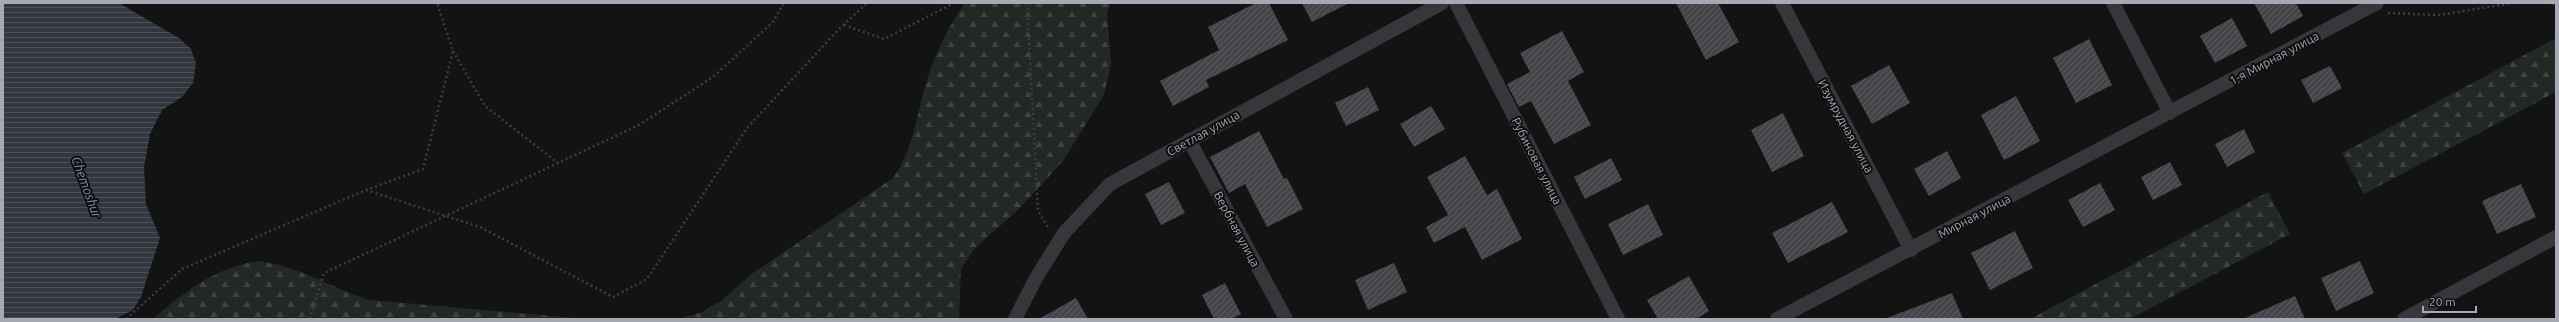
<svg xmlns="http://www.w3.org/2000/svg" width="2559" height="322" font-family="Ubuntu,sans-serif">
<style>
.forest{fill:url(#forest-firs)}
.water{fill:url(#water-rules)}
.building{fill:url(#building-hatch)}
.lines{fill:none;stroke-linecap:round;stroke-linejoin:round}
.path{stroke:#3c3d41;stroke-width:2.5;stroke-dasharray:2 3;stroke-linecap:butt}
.street{stroke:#36363b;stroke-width:14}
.labels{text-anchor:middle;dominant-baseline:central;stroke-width:4;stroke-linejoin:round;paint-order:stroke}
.street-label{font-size:12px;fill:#a6a8b3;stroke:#0e0e0f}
.water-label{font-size:13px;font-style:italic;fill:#8190aa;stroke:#0e0e0f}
</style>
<defs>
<pattern id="forest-firs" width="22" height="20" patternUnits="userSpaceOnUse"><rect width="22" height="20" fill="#222824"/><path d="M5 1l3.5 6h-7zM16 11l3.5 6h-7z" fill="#3f4441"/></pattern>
<pattern id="water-rules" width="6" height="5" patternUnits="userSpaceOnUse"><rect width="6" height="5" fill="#32373f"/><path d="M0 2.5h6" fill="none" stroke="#4d5158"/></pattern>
<pattern id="building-hatch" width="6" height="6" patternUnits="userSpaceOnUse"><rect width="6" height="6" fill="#454549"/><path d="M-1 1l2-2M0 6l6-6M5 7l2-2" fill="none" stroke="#5d5d61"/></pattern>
</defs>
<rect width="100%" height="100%" fill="#131314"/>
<g class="forest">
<path d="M965,3H1111L1107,12L1111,64L1104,95L1063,161L1019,209L975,248L961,269L959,319H676L700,313L721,301L753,273L893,178C916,147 917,106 930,71C938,49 951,22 965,3Z"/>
<path d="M2556,38V92L2364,194L2342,153Z"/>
<path d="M2268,192L2290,234L2130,319H2030Z"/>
<path d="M257,261C298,265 331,288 370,300L586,319H153C185,291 215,268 257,261Z"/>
</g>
<path class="water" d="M3,3H119L179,38L191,49L196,63L193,83L182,97L162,110L150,134L144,167L146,204L160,238L141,297L133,310L115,319H3Z"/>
<g class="building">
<path d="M1256,3H1269L1288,40L1206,80L1209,87L1173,106L1160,81L1219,50L1208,27Z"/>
<path d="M1302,3H1349L1312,22Z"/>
<path d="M1676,3H1718L1739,42L1706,60Z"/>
<path d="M2254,3H2296L2303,16L2271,34Z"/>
<path d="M2232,18L2247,46L2215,63L2200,36Z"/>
<path d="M1562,31L1584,72L1568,81L1591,125L1554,144L1531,101L1519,107L1507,84L1530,72L1520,53Z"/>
<path d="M2089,39L2112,85L2076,103L2053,58Z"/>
<path d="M1889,65L1910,103L1872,124L1851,86Z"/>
<path d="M2330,66L2342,88L2313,103L2301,80Z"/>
<path d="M1368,87L1379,110L1346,126L1335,103Z"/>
<path d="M2016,96L2040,141L2004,160L1981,115Z"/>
<path d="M1431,106L1445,129L1414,147L1400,124Z"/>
<path d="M1783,113L1804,156L1772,172L1751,130Z"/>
<path d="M2244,129L2255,152L2227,167L2215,144Z"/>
<path d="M1259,131L1284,179L1287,178L1303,209L1267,227L1245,184L1229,193L1210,157Z"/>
<path d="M1947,151L1961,178L1929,196L1914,169Z"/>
<path d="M1465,156L1487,195L1497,189L1522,239L1482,260L1465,227L1434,243L1426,227L1448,215L1427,177Z"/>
<path d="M1611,158L1622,180L1585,199L1574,177Z"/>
<path d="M2170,162L2182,185L2153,200L2141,177Z"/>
<path d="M1169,182L1185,213L1161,225L1145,194Z"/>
<path d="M2100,183L2115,210L2083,227L2068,200Z"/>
<path d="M2521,184L2536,217L2497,234L2482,201Z"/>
<path d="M1832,202L1848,232L1788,263L1772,233Z"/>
<path d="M1648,204L1663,235L1623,255L1608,224Z"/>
<path d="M2015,231L2033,268L1990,290L1971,253Z"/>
<path d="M2360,261L2374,293L2336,311L2321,278Z"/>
<path d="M1394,263L1407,292L1368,310L1355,280Z"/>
<path d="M1689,276L1709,311L1696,319H1658L1647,300Z"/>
<path d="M1225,283L1241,314L1232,319H1214L1202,295Z"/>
<path d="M1952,293L1963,319H1887V318Z"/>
<path d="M2295,296L2305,319H2243Z"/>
<path d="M1076,298L1088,319H1039Z"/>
</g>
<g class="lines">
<g class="path">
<path d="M1027,3L1038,211L1049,229"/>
<path d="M2547,3L2556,4"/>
<path d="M2388,13L2439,15L2513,3"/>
<path d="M844,25L884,39L954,3"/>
<path d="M453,51L485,106L558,163"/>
<path d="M366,190L480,227L613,297L647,279L747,128L839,29L867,3"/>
<path d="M126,319L182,269L366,190L423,169L453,51L437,3"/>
<path d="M310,319L324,273L639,125L713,77L772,23L784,3"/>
</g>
<g class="street">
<path d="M1456,3L1618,319"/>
<path d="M1782,3L1911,250"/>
<path d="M2113,3L2170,113"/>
<path d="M1189,140L1286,319"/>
<path d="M1015,319L1036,278L1064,233L1110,184L1442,3"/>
<path d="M1777,319L2377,3"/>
<path d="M2404,319L2556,237"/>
</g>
</g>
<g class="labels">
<g class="street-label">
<text transform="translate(2274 58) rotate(-28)">1-я Мирная улица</text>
<text transform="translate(1846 126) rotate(62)">Изумрудная улица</text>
<text transform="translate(1203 133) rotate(-29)">Светлая улица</text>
<text transform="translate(1537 161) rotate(63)">Рубиновая улица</text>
<text transform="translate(1974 216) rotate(-28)">Мирная улица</text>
<text transform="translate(1237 229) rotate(62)">Вербная улица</text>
</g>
<g class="water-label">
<text transform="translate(87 187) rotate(70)">Chemoshur</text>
</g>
</g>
<rect width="2559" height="322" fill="none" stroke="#a6a8b3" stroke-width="8"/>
<path d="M2423 306v6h53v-6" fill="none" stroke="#a6a8b3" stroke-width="2"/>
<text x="2429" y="306" font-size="12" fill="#a6a8b3" stroke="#0e0e0f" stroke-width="3" paint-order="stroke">20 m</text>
</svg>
